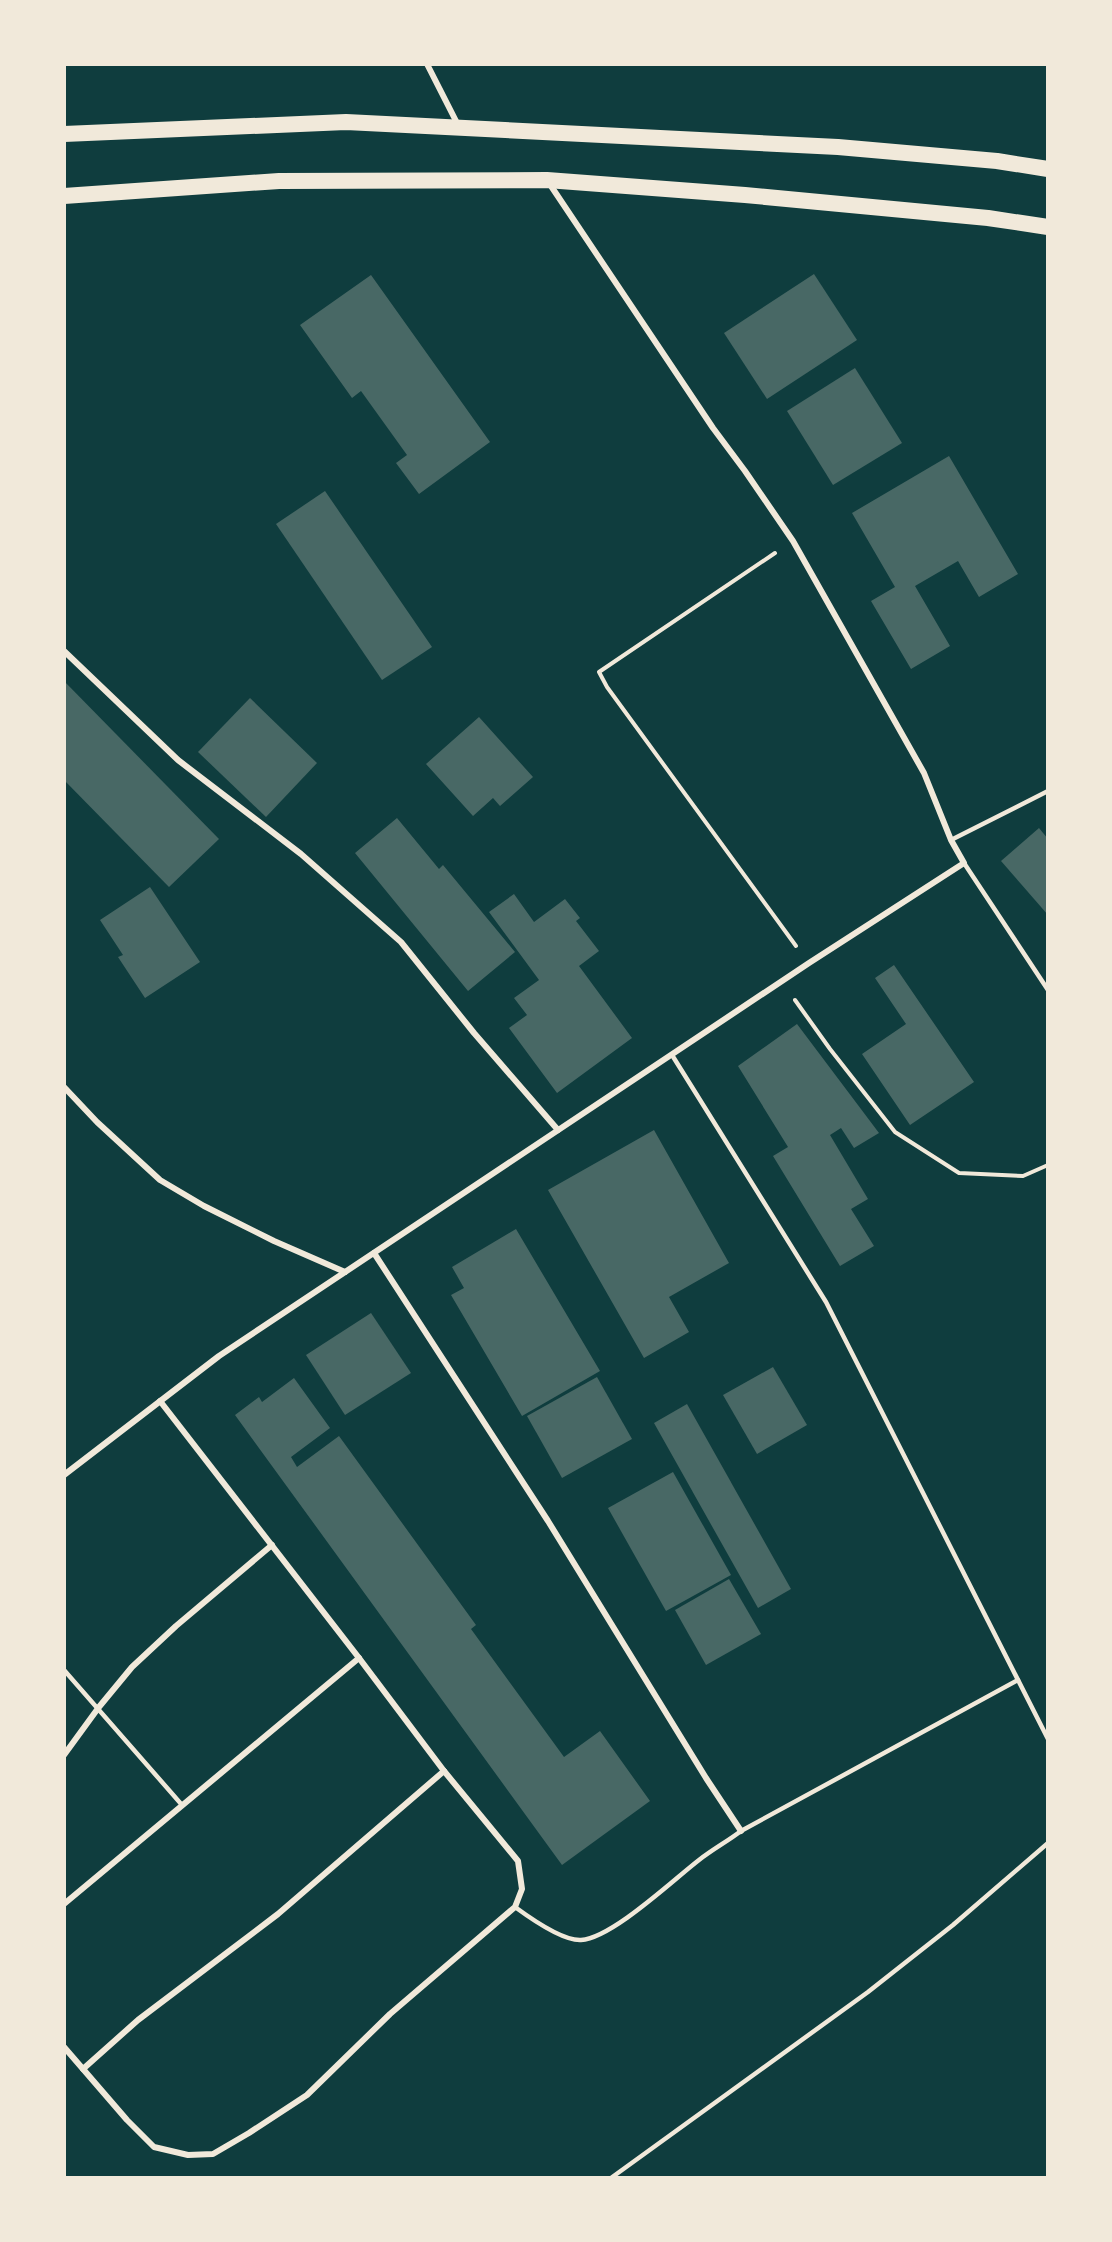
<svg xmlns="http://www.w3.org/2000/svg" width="1112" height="2242" font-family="'Titillium Web',sans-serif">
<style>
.building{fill:#486865}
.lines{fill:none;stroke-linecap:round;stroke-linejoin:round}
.path{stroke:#f1e9da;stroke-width:4}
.service{stroke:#f1e9da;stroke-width:4.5}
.minor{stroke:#f1e9da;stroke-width:6}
.trunk{stroke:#f1e9da;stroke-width:16}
</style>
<rect width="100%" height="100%" fill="#0f3d3e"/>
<g class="building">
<path d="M814,274L857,340L767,399L724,333Z"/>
<path d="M371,275L490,442L419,494L396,463L407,455L361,391L352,398L300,325Z"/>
<path d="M855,368L902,443L833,485L787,411Z"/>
<path d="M949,456L1018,574L979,597L958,561L915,586L950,646L911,669L871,601L895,587L852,513Z"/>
<path d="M325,491L432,647L382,680L276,524Z"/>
<path d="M64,681L219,839L169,887L64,780Z"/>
<path d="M250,698L317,763L266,817L198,752Z"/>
<path d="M479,717L533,777L500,806L493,798L473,816L426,764Z"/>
<path d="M397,818L439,869L443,865L515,952L468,991L355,853Z"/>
<path d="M1039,828L1048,839V915L1001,861Z"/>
<path d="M150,887L200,962L145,998L118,957L123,955L100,920Z"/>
<path d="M514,894L534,922L565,899L580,918L576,921L599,951L579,966L632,1038L557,1093L509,1028L527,1015L514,998L539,980L489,912Z"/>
<path d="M894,965L974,1082L910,1125L862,1054L906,1024L875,978Z"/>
<path d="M797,1024L879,1133L854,1148L841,1128L830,1135L868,1199L851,1209L874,1246L840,1266L773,1156L788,1147L738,1066Z"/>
<path d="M654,1130L729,1263L669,1297L689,1332L644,1358L548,1190Z"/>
<path d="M516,1229L600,1371L522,1416L451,1295L464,1288L452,1267Z"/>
<path d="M371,1313L411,1373L345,1415L306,1355Z"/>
<path d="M773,1367L807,1425L757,1454L723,1395Z"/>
<path d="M597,1377L632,1439L562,1478L527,1416Z"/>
<path d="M294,1378L330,1428L291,1457L297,1467L339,1436L476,1625L471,1629L564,1757L600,1731L650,1801L562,1865L235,1415L259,1397L262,1402Z"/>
<path d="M687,1404L791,1589L758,1608L654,1423Z"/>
<path d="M673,1472L731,1575L666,1611L608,1508Z"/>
<path d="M729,1579L761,1634L706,1665L675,1610Z"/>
</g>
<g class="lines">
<g class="path">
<path d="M775,553L599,672L607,687L796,946"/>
<path d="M795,1000L830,1049L895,1132L959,1173L1023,1176L1048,1165"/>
</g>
<g class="service">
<path d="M951,840L1048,791"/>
<path d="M964,863L1048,990"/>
<path d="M672,1055L826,1302L1048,1739"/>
<path d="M64,1670L182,1805"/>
<path d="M515,1907C530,1918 562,1941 581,1940C612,1938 673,1880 699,1860C713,1849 728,1841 741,1831L1018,1680"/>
<path d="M611,2178L868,1992L953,1925L1048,1843"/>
</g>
<g class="minor">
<path d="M427,64L458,125"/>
<path d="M64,651L178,760L301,854L401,942L474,1033L558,1130"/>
<path d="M64,1087L97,1122L160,1180L204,1206L274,1241L345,1272"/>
<path d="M374,1253L548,1521L706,1778L741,1831"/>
<path d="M64,1475L219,1356L809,963L964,863L951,840L924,773L793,541L745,471L713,428L549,183"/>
<path d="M64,1755L99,1707L132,1667L176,1626L272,1545"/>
<path d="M64,1904L359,1658"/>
<path d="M64,2047L127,2120L154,2147L188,2155L213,2154L249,2133L307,2095L390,2014L515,1907L522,1889L518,1861L444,1771L359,1658L160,1401"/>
<path d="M83,2069L138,2020L278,1914L444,1771"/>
</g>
<g class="trunk">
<path d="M64,134L346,122L838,147L997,161L1048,169"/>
<path d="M64,196L279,181L547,180L745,195L988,218L1048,227"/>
</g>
</g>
<rect width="1112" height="2242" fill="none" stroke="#f1e9da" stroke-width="132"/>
</svg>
